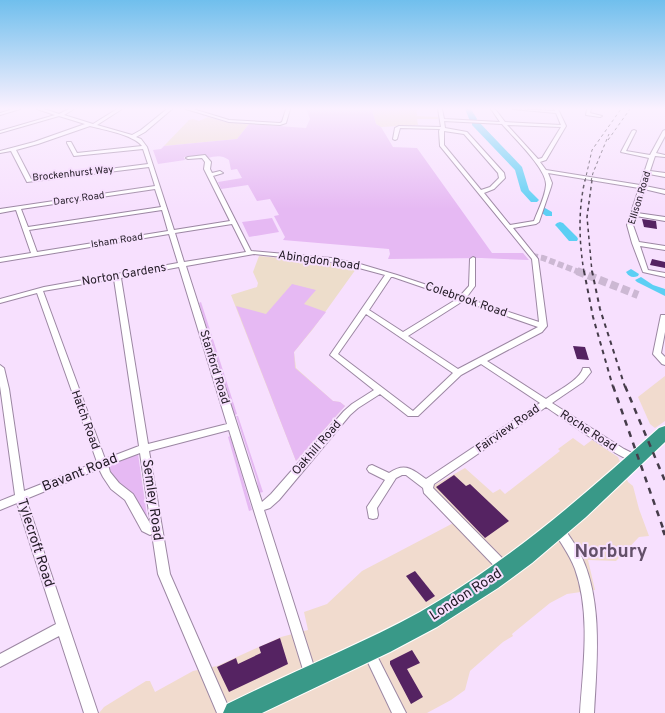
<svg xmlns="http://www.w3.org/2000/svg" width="665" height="713" font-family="Overpass,sans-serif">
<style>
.commercial{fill:#f1dbce}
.education{fill:#edddcb}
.green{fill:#e6b9f3}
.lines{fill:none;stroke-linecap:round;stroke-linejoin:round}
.river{fill:#5ccff4;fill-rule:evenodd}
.building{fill:#552362}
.street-tunnel-far1{stroke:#ccb8d3;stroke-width:6;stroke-dasharray:6 3;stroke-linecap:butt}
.street-tunnel{stroke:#ccb8d3;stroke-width:8;stroke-dasharray:8 4;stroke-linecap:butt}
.street-casing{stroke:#9c87a3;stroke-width:2}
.highway-casing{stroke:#fff;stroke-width:2}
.street{fill:#fff;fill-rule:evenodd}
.highway{fill:#399988;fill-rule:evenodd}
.rail-far4{stroke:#463c4a;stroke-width:1;stroke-dasharray:3 3;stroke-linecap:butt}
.rail-far3{stroke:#463c4a;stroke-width:1.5;stroke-dasharray:3.5 3.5;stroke-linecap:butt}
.rail-far2{stroke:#463c4a;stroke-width:2;stroke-dasharray:4.5 4.5;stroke-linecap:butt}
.rail-far1{stroke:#463c4a;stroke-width:2.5;stroke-dasharray:6 6;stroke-linecap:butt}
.rail{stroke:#463c4a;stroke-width:3;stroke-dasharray:8 8;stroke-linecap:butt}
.labels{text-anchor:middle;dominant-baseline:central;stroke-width:4;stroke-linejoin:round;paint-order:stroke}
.far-street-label{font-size:10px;fill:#221a25;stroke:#f7e0fe}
.street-label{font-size:12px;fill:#221a25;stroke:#f7e0fe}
.near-street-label{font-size:14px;fill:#221a25;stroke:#f7e0fe}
.near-district-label{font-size:19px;font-weight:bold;fill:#635069;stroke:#f7e0fe}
</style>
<rect width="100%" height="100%" fill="#f7e0fe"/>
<g class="commercial">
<path d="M665,376V421L655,428L650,424L638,397Z"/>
<path d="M573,438L584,446L592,440L618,457L628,482L633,486L639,509L649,536L639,537L616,561L588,560L595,590L567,594L550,603L512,634L513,636L503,642L470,671L465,690L451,700L427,713H99L104,707L146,681H150L155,692L193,671L217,666L281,637L308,630L304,612L327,604L362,571L461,519L431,487L465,468L493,493L500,489L505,494L560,451L558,449Z"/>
</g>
<g class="education">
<path d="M365,109H416L417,116L438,117V119H417L418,125L381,127L376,124L372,110Z"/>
<path d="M208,117L225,122L249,124L237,139L164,146L189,120L193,119L199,121Z"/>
<path d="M259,256L331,263L356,269L313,329L294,352L296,368L333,401L340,402L345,406L296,461L231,295L257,287L258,283L253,272Z"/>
</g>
<g class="green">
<path d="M306,109L372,110L376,124L381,127L393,147L417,148L492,253H523L529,260L481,258L388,259L390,254L389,249L283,240L285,237L274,216L279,215L270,199L257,201L248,185L221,189L218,182L242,178L237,169L231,170L229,160C220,154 216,157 206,158L204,155L184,157L185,160L158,164L153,150L161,149L164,146L237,139L249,124L306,128L310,119Z"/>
<path d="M272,218L279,232L249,237L242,222Z"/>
<path d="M292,284L316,290L304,304L326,312L294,352L295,368L333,401L340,402L345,406L296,461L236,306L266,314Z"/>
<path d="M201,302L237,414L235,415L231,405L199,303Z"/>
<path d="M236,416H238L263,492L259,493L257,480Z"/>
<path d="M230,436L252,510L249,511L228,437Z"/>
<path d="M138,454L147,516H145C137,495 116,485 108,466Z"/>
</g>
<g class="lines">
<g class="river">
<path d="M465,109H471L477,119L476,121H470Z"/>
<path d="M472,121H478L522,167L529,190L539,200L537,202H531L521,191L515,170L472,125Z"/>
<path d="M545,208L552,212V216H546L542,213V209Z"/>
<path d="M560,222L563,223L577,237L578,239L577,241H569L557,227L555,225L557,223Z"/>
<path d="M631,269L639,274L638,276C633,278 629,277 626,272Z"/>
<path d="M641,277L653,285L665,289V296L637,282L635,280Z"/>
</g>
</g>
<g class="building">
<path d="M642,219L656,221L657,229L644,227Z"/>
<path d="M652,259L665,262V268L650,265Z"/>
<path d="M573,346L585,347L589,360L577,359Z"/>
<path d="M454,475L466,486L470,484L509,521L485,538L436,487Z"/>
<path d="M415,571L435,596L426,602L406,576Z"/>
<path d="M280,638L288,664L229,692L217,667L236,658L238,664L261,653L259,647Z"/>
<path d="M412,650L420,663L407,669L423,697L411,704L390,664V661Z"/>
</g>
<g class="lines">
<path class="street-tunnel-far1" d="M532,256L543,258L579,272"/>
<path class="street-tunnel" d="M577,271L638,295"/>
<g class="street-casing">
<g id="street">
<path d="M13,109H20L0,115V113Z"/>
<path d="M37,109H44L59,114L69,109H74L64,115L93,124L117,109H122L97,125L132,135L141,130L167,109H172L145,132L136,137L141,139L147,147L174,230L230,221L204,169L205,162L202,158L188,159L186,158L188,157L205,155L211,162L210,169L212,173L220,171L223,173L213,176L251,251L331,258L360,264L397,275L460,296L469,286L470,259L473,257L475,258V286L466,298L539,322L532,259L440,146L439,131L440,129L400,128L397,139L395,140L393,139L395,128L399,126L441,127L438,109H442L444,119L500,122L491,109H495L505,122L561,125L556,113L513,109L555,111L554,109H558L566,126L546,160L540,162L546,170L640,185L649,158L621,152L632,131L634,130L636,131L626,151L650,155L663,131L665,130V136L656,153L665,155V157L655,156L650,171L665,173V177L649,174L645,186L665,190V194L644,189L637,213L665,217V221L636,216L633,225L639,242L665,246V250L640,246L648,270L665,273V277L643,272L632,243L627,225L639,188L548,173L552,183L551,187L539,222L536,224L513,228L538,259L547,326L542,332L487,361L546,399C557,391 580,380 583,368H589L591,372L583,382L552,403L624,449L638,456L640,459L638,462C627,465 560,416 546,407L434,484L433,488L509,565L511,569L509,573L505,574L501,573L424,493L423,488L406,475H402L396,478L377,508L378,515L377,518L373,519L369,518L367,507L385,480L369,472L367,469L369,466L372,465L389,473C405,462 412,469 426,479L540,403L481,364L461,375L418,416H408L380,394L358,408L350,415L279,500L270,508L264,510L317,676L316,681L311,682L306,681L305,676L229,430L149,451L170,574L231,713H217L158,574L152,534L150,535L142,531L125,500L111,489L103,477L99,469L26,499L98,713H84L59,636L0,667V654L56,624L17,503L0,510V501L15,495L0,386V365L4,368L9,389L24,491L97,462L37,293L0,303V299L44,287L178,263L169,234L0,262V258L31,253L16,210L0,213V209L155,186L149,167L27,182L11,151L0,153V151L34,142L85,124L59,116L0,133V131L55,115ZM444,121L502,124C513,137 547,169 546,185C545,197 538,210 534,221L510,225L484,193L494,189L505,178L504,173L467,132L445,128ZM507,125L561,127L542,158L538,159ZM90,126C104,130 132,134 142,146L77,153L71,142H67V143L74,156L143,149L148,164L31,179L16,150L38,144ZM444,131L464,134L498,173L499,178L490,187L481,190L444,145ZM155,189L161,207L28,227L21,209ZM162,210L168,231L37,252L29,230ZM232,224L246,252L184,262L175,233ZM254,254L331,262L359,268L385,275L330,355L374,390L352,404L344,411L271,494L262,502L186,266ZM179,267L227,424L148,444L121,278ZM391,277H393L457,299L403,332L369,310ZM114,279L139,446L105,459L43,291ZM463,301L538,327L458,369L408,336ZM366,314L453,373L413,411L338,354ZM140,453L151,525L133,494L119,483L110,472L108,465Z"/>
<path d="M186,109H193L229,120L280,123L282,122L286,109H290L286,123L280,125L229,122Z"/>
<path d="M587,109H591L590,113L602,116L600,117L586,115Z"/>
<path d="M661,315H665V332L661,353L665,357V365L662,364L653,354Z"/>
<path d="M558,524C564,527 568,534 572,540C605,587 597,659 594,713H580C583,667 591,614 575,569C569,553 560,543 553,529L554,526Z"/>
<path d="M369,646L373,648L406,713H392L363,652L365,648Z"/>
</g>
</g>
<g class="highway-casing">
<path id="highway" d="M665,426V442L586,517L532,563L498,588L437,627L390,652L262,713H223L227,704C291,672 358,646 420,612C510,561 583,496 659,428Z"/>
</g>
<use href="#street" class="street"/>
<use href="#highway" class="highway"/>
<g class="rail-far4">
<path d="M608,140L630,109"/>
<path d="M585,181L592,150L621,109"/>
<path d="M591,181L593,173L609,134"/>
</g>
<g class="rail-far3">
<path d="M592,180L587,217L592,272"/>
<path d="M584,272C579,242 578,210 585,180"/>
</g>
<g class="rail-far2">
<path d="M584,271L593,317L613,387"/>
<path d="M592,271L600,309L625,387"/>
</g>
<g class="rail-far1">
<path d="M613,386L664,531"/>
<path d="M625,386L665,481"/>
</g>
<path class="rail" d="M663,530L665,535"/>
</g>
<linearGradient id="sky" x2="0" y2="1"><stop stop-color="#70bfed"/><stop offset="0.52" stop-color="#fbf1ff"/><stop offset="1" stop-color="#fbf1ff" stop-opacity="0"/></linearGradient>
<rect width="665" height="209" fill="url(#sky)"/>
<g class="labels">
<g class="far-street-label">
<text transform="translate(73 174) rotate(-6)">Brockenhurst Way</text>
<text transform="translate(640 198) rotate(-73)">Ellison Road</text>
<text transform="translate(79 199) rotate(-8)">Darcy Road</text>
<text transform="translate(117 241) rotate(-9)">Isham Road</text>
</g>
<g class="street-label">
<text transform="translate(319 261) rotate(8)">Abingdon Road</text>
<text transform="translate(124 275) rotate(-10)">Norton Gardens</text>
<text transform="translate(466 300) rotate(19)">Colebrook Road</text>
<text transform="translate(214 367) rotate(73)">Stanford Road</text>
<text transform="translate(85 420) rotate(70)">Hatch Road</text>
<text transform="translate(508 429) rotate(-35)">Fairview Road</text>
<text transform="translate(588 431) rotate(33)">Roche Road</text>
<text transform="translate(317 448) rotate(-49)">Oakhill Road</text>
</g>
<g class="near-street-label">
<text transform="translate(80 473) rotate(-22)">Bavant Road</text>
<text transform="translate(152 500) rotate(82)">Semley Road</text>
<text transform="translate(35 543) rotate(72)">Tylecroft Road</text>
<text transform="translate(466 595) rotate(-33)">London Road</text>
</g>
<g class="near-district-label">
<text x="611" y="552">Norbury</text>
</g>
</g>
</svg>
